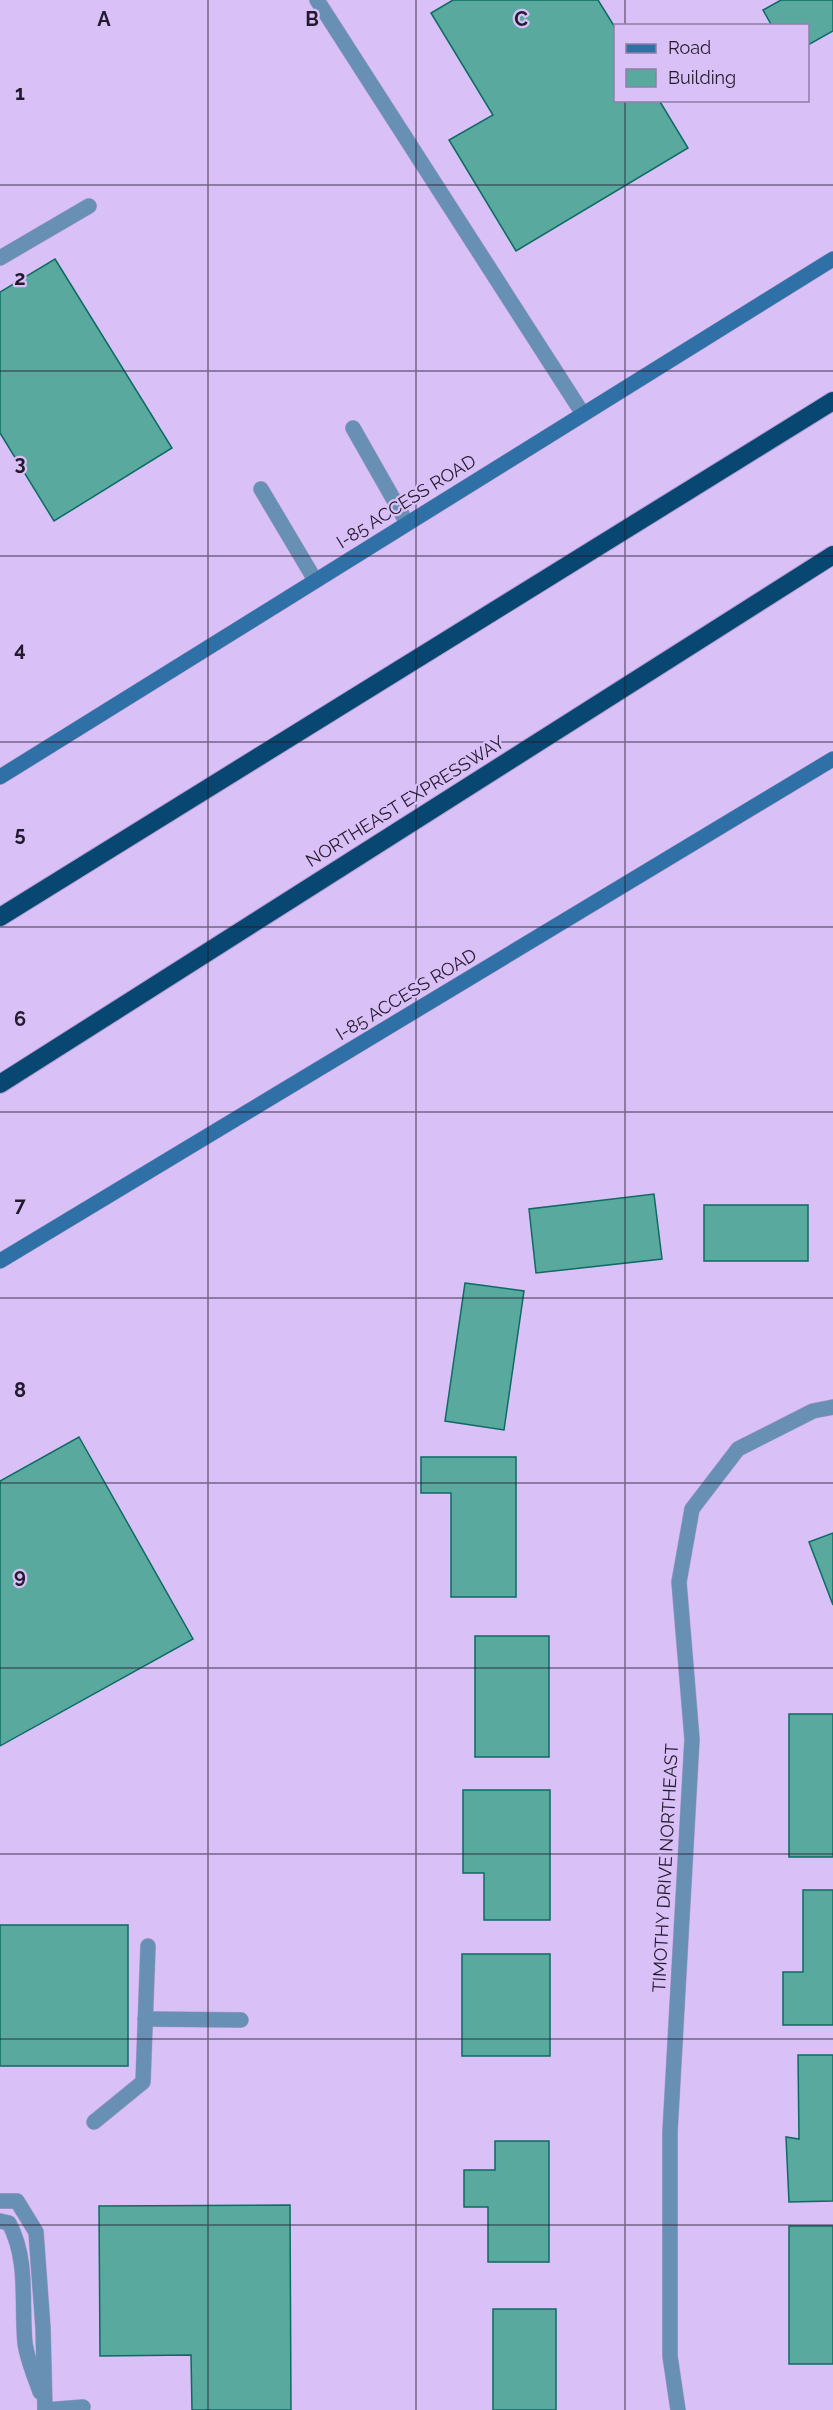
<svg xmlns="http://www.w3.org/2000/svg" width="833" height="2410" font-family="Raleway,sans-serif">
<style>
.building{fill:#59a99f;stroke:#0d6b63;stroke-width:1.5}
.lines{fill:none;stroke-linecap:round;stroke-linejoin:round}
.service-casing{stroke:#b59fcf;stroke-width:16}
.minor-casing{stroke:#b59fcf;stroke-width:16}
.secondary-casing{stroke:#b59fcf;stroke-width:16}
.motorway-casing{stroke:#b59fcf;stroke-width:20}
.service{stroke:#6890b4;stroke-width:15}
.minor{stroke:#6890b4;stroke-width:15}
.secondary{stroke:#2f71a6;stroke-width:15}
.motorway{stroke:#074772;stroke-width:18}
.grid{fill:none;stroke:#241a2e;stroke-width:1.5;stroke-opacity:0.55}
.labels{text-anchor:middle;dominant-baseline:central;stroke-width:4.5;stroke-linejoin:round;paint-order:stroke}
.street-label{font-size:18px;fill:#241a2e;stroke:#d9c0f7}
.grid-label{font-size:20px;text-anchor:middle;font-weight:bold;fill:#241a2e;stroke:#d9c0f7;stroke-width:4.5;stroke-linejoin:round;paint-order:stroke}
</style>
<rect width="100%" height="100%" fill="#d9c0f7"/>
<g class="building">
<path d="M453,0H598L616,29V100H659L688,148L516,251L449,140L493,115L431,13Z"/>
<path d="M781,0H833V31L808,45V26H772L763,10Z"/>
<path d="M55,259L172,448L54,521L0,433V292Z"/>
<path d="M654,1194L662,1259L536,1273L529,1209Z"/>
<rect x="704" y="1205" width="104" height="56"/>
<path d="M465,1283L524,1291L504,1430L445,1421Z"/>
<path d="M79,1437L193,1639L0,1746V1481Z"/>
<path d="M421,1457H516V1597H451V1493H421Z"/>
<path d="M833,1533V1605L809,1542Z"/>
<rect x="475" y="1636" width="74" height="121"/>
<rect x="789" y="1714" width="44" height="143"/>
<path d="M463,1790H550V1920H484V1873H463Z"/>
<path d="M803,1890H833V2025H783V1972H803Z"/>
<rect x="0" y="1925" width="128" height="141"/>
<rect x="462" y="1954" width="88" height="102"/>
<path d="M798,2055H833V2201L789,2202L786,2137L799,2139Z"/>
<path d="M495,2141H549V2262H488V2207H464V2170H495Z"/>
<path d="M290,2205L291,2410H192L191,2355L100,2356L99,2206Z"/>
<rect x="789" y="2226" width="44" height="138"/>
<rect x="493" y="2309" width="63" height="101"/>
</g>
<g class="lines">
<g class="service-casing">
<g id="service">
<path d="M317,0L583,414"/>
<path d="M0,258L89,206"/>
<path d="M353,428L407,523"/>
<path d="M261,489L315,580"/>
<path d="M145,2019L241,2020"/>
<path d="M94,2122L143,2082L148,1946"/>
<path d="M0,2201H17L36,2232L43,2328L45,2410"/>
<path d="M0,2221L9,2223C29,2261 21,2302 25,2343C27,2359 35,2377 40,2392"/>
<path d="M45,2410L83,2407"/>
</g>
</g>
<g class="minor-casing">
<path id="minor" d="M678,2410L670,2356V2132L692,1739L679,1582L692,1509L738,1449L813,1411L833,1407"/>
</g>
<g class="secondary-casing">
<g id="secondary">
<path d="M0,777L833,259"/>
<path d="M0,1261L833,759"/>
</g>
</g>
<g class="motorway-casing">
<g id="motorway">
<path d="M0,917L833,401"/>
<path d="M0,1084L833,555"/>
</g>
</g>
<use href="#service" class="service"/>
<use href="#minor" class="minor"/>
<use href="#secondary" class="secondary"/>
<use href="#motorway" class="motorway"/>
</g>
<path class="grid" d="M208,0V2410M416,0V2410M625,0V26M625,100V2410M0,185H833M0,371H833M0,556H833M0,742H833M0,927H833M0,1112H833M0,1298H833M0,1483H833M0,1668H833M0,1854H833M0,2039H833M0,2225H833"/>
<g class="labels">
<g class="street-label">
<text transform="translate(406 501) rotate(-32)">I-85 ACCESS ROAD</text>
<text transform="translate(405 801) rotate(-32)">NORTHEAST EXPRESSWAY</text>
<text transform="translate(406 994) rotate(-31)">I-85 ACCESS ROAD</text>
<text transform="translate(665 1868) rotate(-87)">TIMOTHY DRIVE NORTHEAST</text>
</g>
</g>
<g class="grid-label">
<text x="104" y="26">A</text>
<text x="312" y="26">B</text>
<text x="521" y="26">C</text>
<text x="20" y="100">1</text>
<text x="20" y="285">2</text>
<text x="20" y="470">3</text>
<text x="20" y="656">4</text>
<text x="20" y="841">5</text>
<text x="20" y="1026">6</text>
<text x="20" y="1212">7</text>
<text x="20" y="1397">8</text>
<text x="20" y="1583">9</text>
</g>
<rect x="614" y="24" width="195" height="78" fill="#d9c0f7" stroke="#917ea7" stroke-width="1.5"/>
<rect x="626" y="44" width="30" height="9" fill="#2f71a6" stroke="#917ea7" stroke-width="1.5"/>
<text x="668" y="54" font-size="18" fill="#241a2e">Road</text>
<rect x="626" y="69" width="30" height="18" fill="#59a99f" stroke="#917ea7" stroke-width="1.5"/>
<text x="668" y="84" font-size="18" fill="#241a2e">Building</text>
</svg>
